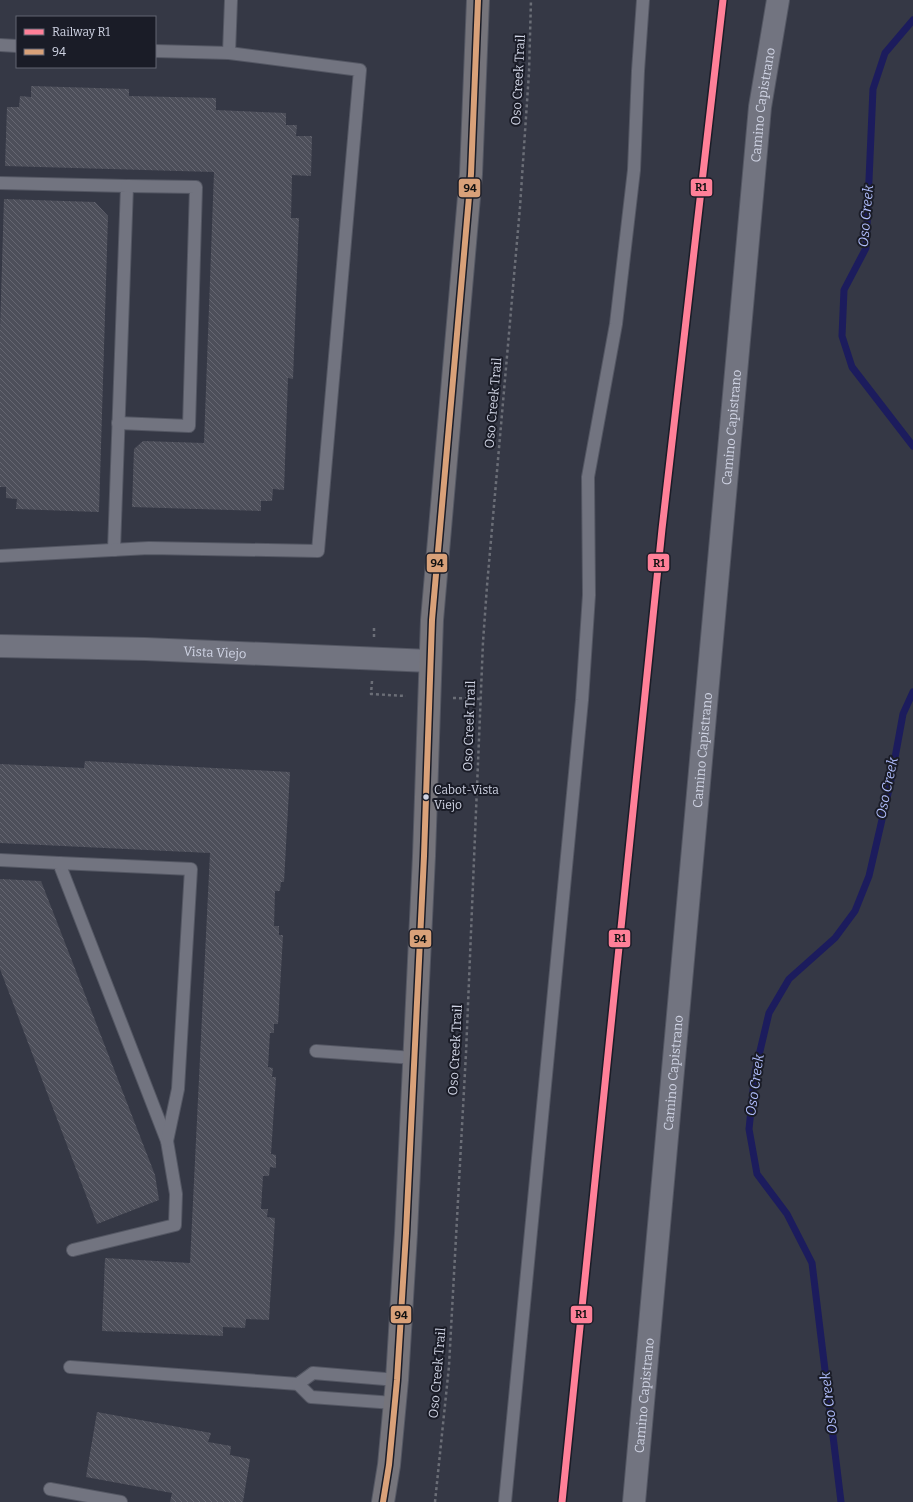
<svg xmlns="http://www.w3.org/2000/svg" width="913" height="1502" font-family="Bitter,serif">
<style>
.lines{fill:none;stroke-linecap:round;stroke-linejoin:round}
.stream{stroke:#1c1c5d;stroke-width:7}
.building{fill:url(#building-back-hatch)}
.service-casing{stroke:#545763;stroke-width:14}
.minor-casing{stroke:#545763;stroke-width:24}
.tertiary-casing{stroke:#545763;stroke-width:24}
.secondary-casing{stroke:#545763;stroke-width:24}
.path{stroke:#6b6e77;stroke-width:2.5;stroke-dasharray:3 3;stroke-linecap:butt}
.service{stroke:#727480;stroke-width:12}
.minor{stroke:#727480;stroke-width:22}
.tertiary{stroke:#727480;stroke-width:22}
.secondary{stroke:#75747b;stroke-width:22}
.bus-1-casing{stroke:#1a1c27;stroke-width:9}
.bus-1{stroke:#d9a179;stroke-width:6}
.rail-1-casing{stroke:#1a1c27;stroke-width:10}
.rail-1{stroke:#ff8098;stroke-width:7}
.bus-dot{fill:#cfd3e3;stroke:#1a1c27;stroke-width:1.5}
.labels{text-anchor:middle;dominant-baseline:central;stroke-width:4;stroke-linejoin:round;paint-order:stroke}
.bus-label{font-size:12px;fill:#cfd3e3;stroke:#1a1c27;text-anchor:start}
.street-label{font-size:13px;fill:#cfd3e3;stroke:#1a1c27}
.water-label{font-size:14px;font-style:italic;fill:#b0bdfc;stroke:#1a1c27}
.line-badge{stroke:#1a1c27;stroke-width:1.5}
.pale-badge-label{font-size:11px;text-anchor:middle;font-weight:bold;fill:#111}
</style>
<defs>
<pattern id="building-back-hatch" width="6" height="6" patternUnits="userSpaceOnUse"><rect width="6" height="6" fill="#4d4f5a"/><path d="M-1 5l2 2M0 0l6 6M5-1l2 2" fill="none" stroke="#666772"/></pattern>
</defs>
<rect width="100%" height="100%" fill="#353845"/>
<g class="lines">
<g class="stream">
<path d="M913,20L885,53L873,89L866,248L844,290L842,336L852,367L913,446"/>
<path d="M841,1502L812,1263L787,1214L757,1174L749,1129L755,1072L769,1013L789,979L835,938L855,911L869,876L890,785L903,714L913,692"/>
</g>
</g>
<g class="building">
<path d="M31,86L129,89V96L216,98V110L286,113V125H297L296,136H312L311,176L292,175L291,218H299L293,379L288,378L284,490L273,489L272,501H261V511L132,507L134,449L143,441L204,443L214,172L5,166L7,107H19L20,96L31,97Z"/>
<path d="M4,199L95,202L108,216L99,512L16,509L17,499L6,498V487H0V331Z"/>
<path d="M85,761L290,772L284,882H281L280,891H275L274,926H279V935H283L278,1024H274V1033H270L268,1067L273,1068L272,1077H276L271,1154L276,1155V1168L270,1167L269,1176H263L261,1209H268L267,1217L275,1218L269,1320L246,1319L245,1328L223,1327V1336L102,1331L105,1258L190,1263L210,853L0,843V764L84,768Z"/>
<path d="M0,879L41,881L155,1175L159,1200L97,1224L0,969Z"/>
<path d="M97,1412L211,1433L208,1442L231,1446L230,1455L250,1459L243,1502H170L172,1493L86,1477Z"/>
</g>
<g class="lines">
<g class="service-casing">
<g id="service">
<path d="M0,45L17,46"/>
<path d="M229,53L231,0"/>
<path d="M0,183L127,186L114,550"/>
<path d="M118,423L189,426L196,187L127,186"/>
<path d="M0,556L149,548L318,551L360,70L229,53L155,51"/>
<path d="M0,860L59,863L167,1141L176,1194L175,1225L73,1250"/>
<path d="M59,863L191,869L178,1089L167,1141"/>
<path d="M316,1051L414,1058"/>
<path d="M70,1367L298,1384L313,1373L397,1380"/>
<path d="M298,1384L311,1397L394,1403"/>
<path d="M50,1489L121,1502"/>
<path d="M505,1502L582,700L589,595L588,477L616,324L634,170L638,71L643,0"/>
</g>
</g>
<g class="minor-casing">
<g id="minor">
<path id="s1" d="M634,1502L760,107L778,0"/>
</g>
</g>
<g class="tertiary-casing">
<g id="tertiary">
<path id="s2" d="M0,646L145,649L430,661"/>
</g>
</g>
<g class="secondary-casing">
<path id="secondary" d="M383,1502L389,1465L397,1380L406,1233L424,856L432,620L471,174L478,0"/>
</g>
<g class="path">
<path d="M374,637V625"/>
<path d="M372,681L371,694L406,696"/>
<path d="M453,698L481,699"/>
<path d="M435,1502L449,1366L466,1053L483,642L487,586L520,207L529,72L531,0"/>
</g>
<use href="#service" class="service"/>
<use href="#minor" class="minor"/>
<use href="#tertiary" class="tertiary"/>
<use href="#secondary" class="secondary"/>
<g class="bus-1-casing">
<path id="bus-1" d="M383,1502L389,1465L397,1380L406,1233L424,856L432,620L471,174L478,0"/>
</g>
<use href="#bus-1" class="bus-1"/>
<g class="rail-1-casing">
<path id="rail-1" d="M562,1502L662,529L723,0"/>
</g>
<use href="#rail-1" class="rail-1"/>
</g>
<circle class="bus-dot" cx="426" cy="797" r="3.5"/>
<g class="labels">
<g class="bus-label">
<text x="434" y="790">Cabot-Vista<tspan x="434" dy="15">Viejo</tspan></text>
</g>
<g class="street-label">
<text transform="translate(518 80) rotate(-87)">Oso Creek Trail</text>
<text stroke="none"><textPath href="#s1" startOffset="1403">Camino Capistrano</textPath></text>
<text transform="translate(493 403) rotate(-85)">Oso Creek Trail</text>
<text stroke="none"><textPath href="#s1" startOffset="1079">Camino Capistrano</textPath></text>
<text stroke="none"><textPath href="#s2" startOffset="215">Vista Viejo</textPath></text>
<text transform="translate(469 726) rotate(-88)">Oso Creek Trail</text>
<text stroke="none"><textPath href="#s1" startOffset="755">Camino Capistrano</textPath></text>
<text transform="translate(455 1050) rotate(-87)">Oso Creek Trail</text>
<text stroke="none"><textPath href="#s1" startOffset="431">Camino Capistrano</textPath></text>
<text transform="translate(437 1373) rotate(-85)">Oso Creek Trail</text>
<text stroke="none"><textPath href="#s1" startOffset="107">Camino Capistrano</textPath></text>
</g>
<g class="water-label">
<text transform="translate(866 216) rotate(-85)">Oso Creek</text>
<text transform="translate(887 788) rotate(-78)">Oso Creek</text>
<text transform="translate(755 1085) rotate(-82)">Oso Creek</text>
<text transform="translate(829 1403) rotate(-97)">Oso Creek</text>
</g>
</g>
<g class="line-badge">
<rect x="690" y="178" width="23" height="19" rx="4" fill="#ff8098"/>
<rect x="458" y="178" width="23" height="20" rx="4" fill="#d9a179"/>
<rect x="647" y="553" width="23" height="19" rx="4" fill="#ff8098"/>
<rect x="426" y="553" width="22" height="20" rx="4" fill="#d9a179"/>
<rect x="608" y="929" width="23" height="19" rx="4" fill="#ff8098"/>
<rect x="409" y="929" width="23" height="19" rx="4" fill="#d9a179"/>
<rect x="570" y="1305" width="23" height="19" rx="4" fill="#ff8098"/>
<rect x="390" y="1305" width="22" height="19" rx="4" fill="#d9a179"/>
</g>
<g class="pale-badge-label">
<text x="701" y="191">R1</text>
<text x="470" y="192">94</text>
<text x="659" y="567">R1</text>
<text x="437" y="567">94</text>
<text x="620" y="942">R1</text>
<text x="420" y="943">94</text>
<text x="581" y="1318">R1</text>
<text x="401" y="1319">94</text>
</g>
<rect x="16" y="16" width="140" height="52" fill="#1a1c27" stroke="#626572"/>
<rect x="24" y="29" width="20" height="6" fill="#ff8098" stroke="#626572"/>
<text x="52" y="36" font-size="12" fill="#cfd3e3">Railway R1</text>
<rect x="24" y="49" width="20" height="6" fill="#d9a179" stroke="#626572"/>
<text x="52" y="56" font-size="12" fill="#cfd3e3">94</text>
</svg>
